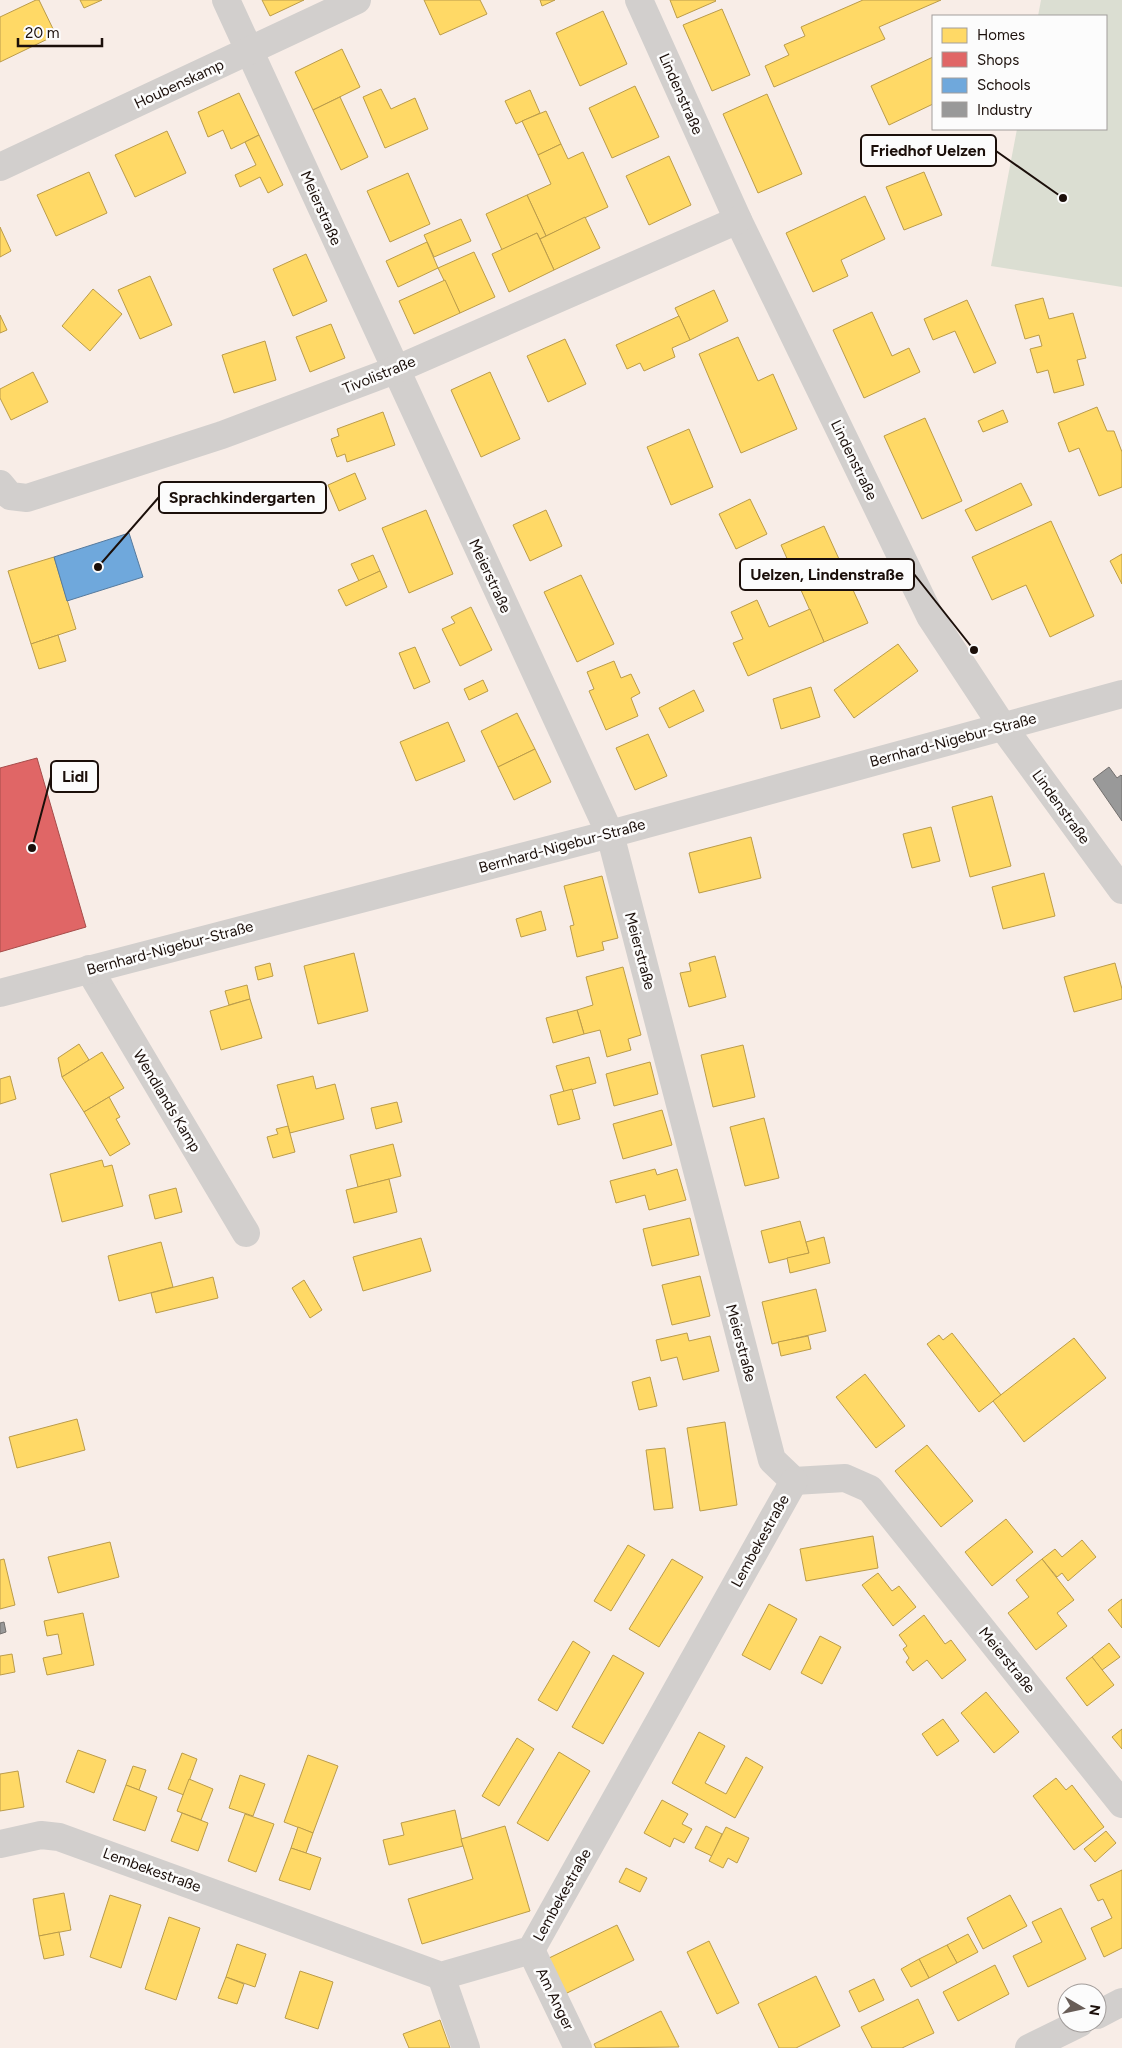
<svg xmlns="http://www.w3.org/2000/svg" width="1122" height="2048" font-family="Figtree,sans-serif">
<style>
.green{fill:#dbded2}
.homes{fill:#ffd966;stroke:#bb9c4a}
.shops{fill:#e06666;stroke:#a54c4a}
.schools{fill:#6fa8dc;stroke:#567a9d}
.industry{fill:#999;stroke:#73706e}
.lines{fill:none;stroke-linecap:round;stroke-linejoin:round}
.minor{stroke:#d2cfcd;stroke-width:28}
.major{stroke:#d2cfcd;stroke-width:28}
.labels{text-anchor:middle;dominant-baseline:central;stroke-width:5;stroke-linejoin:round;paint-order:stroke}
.street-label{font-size:15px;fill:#1b0f0a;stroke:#fcfcfc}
.leader{fill:none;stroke:#1b0f0a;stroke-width:2}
.callout-dot{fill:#1b0f0a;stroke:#fcfcfc;stroke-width:2}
.callout{fill:#fcfcfc;stroke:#1b0f0a;stroke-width:2}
.callout-label{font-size:16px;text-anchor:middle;font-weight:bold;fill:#1b0f0a}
</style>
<rect width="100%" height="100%" fill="#f8ede7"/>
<path class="green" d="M1041,0H1122V287L991,266L1017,129H1106V16H1038Z"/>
<g class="homes">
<path d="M36,0H39L56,35L0,62V17Z"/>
<path d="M80,0H102L84,8Z"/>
<path d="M262,0H304L270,16Z"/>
<path d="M424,0H480L487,14L440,35Z"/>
<path d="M540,0H555L542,6Z"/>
<path d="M670,0H715L716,1L677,18Z"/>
<path d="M863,0H941L879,27L885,39L774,87L765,66L789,55L784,45L805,36L801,27Z"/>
<path d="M722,9L750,75L712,91L683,25Z"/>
<path d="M603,11L627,64L580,86L556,33Z"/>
<path d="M342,49L360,87L313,110L295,72Z"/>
<path d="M933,57V104L889,125L871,86Z"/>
<path d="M635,86L659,137L612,158L589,108Z"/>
<path d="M381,89L391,109L415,98L428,129L385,148L363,97Z"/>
<path d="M530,90L540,113L516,124L505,101Z"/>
<path d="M239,93L259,135L231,149L223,130L208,137L198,112Z"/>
<path d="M767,94L802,174L758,193L723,114Z"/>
<path d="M340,97L368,157L341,170L313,110Z"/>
<path d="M546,111L561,144L538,155L522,121Z"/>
<path d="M167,131L186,173L135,197L115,155Z"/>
<path d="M259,135L283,185L268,193L260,177L240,187L235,175L256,165L245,142Z"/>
<path d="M561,144L568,159L583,152L608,207L546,236L527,195L551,184L538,155Z"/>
<path d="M669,156L691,205L649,225L626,176Z"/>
<path d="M89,172L107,213L56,236L37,195Z"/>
<path d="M924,172L942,215L904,230L886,187Z"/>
<path d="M408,173L430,224L390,242L367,191Z"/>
<path d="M527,195L546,236L540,239L537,233L502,250L486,214Z"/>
<path d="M865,196L885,239L841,260L848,276L813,292L786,233Z"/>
<path d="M585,217L600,248L554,270L540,239Z"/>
<path d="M461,219L471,241L434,257L424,235Z"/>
<path d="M0,227L11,251L0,257Z"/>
<path d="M537,233L554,270L509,292L492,254Z"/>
<path d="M427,242L438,268L398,287L386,261Z"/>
<path d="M474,252L495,297L460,313L438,268Z"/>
<path d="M306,254L327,301L293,316L273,269Z"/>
<path d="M150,276L172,325L140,339L118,290Z"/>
<path d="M445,280L460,313L414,334L399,301Z"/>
<path d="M93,289L122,314L90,351L62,326Z"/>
<path d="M714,290L728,321L690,340L675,308Z"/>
<path d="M1043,298L1049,319L1073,313L1086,358L1077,360L1084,385L1054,393L1048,370L1037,373L1030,349L1042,346L1039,335L1025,339L1015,305Z"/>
<path d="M967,300L996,363L974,373L955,331L933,340L924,319Z"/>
<path d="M872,312L892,356L909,348L920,372L864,398L833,330Z"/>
<path d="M0,315L7,330L0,333Z"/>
<path d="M679,316L690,340L672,348L675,357L644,371L640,363L627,369L616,345Z"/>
<path d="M331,324L345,358L310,372L296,337Z"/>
<path d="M738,337L758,381L773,374L797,429L741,453L699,354Z"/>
<path d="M565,339L586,384L548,402L527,356Z"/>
<path d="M265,341L276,380L234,393L222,355Z"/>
<path d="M33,372L48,402L11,420L0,398V389Z"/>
<path d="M490,372L520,439L481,457L451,390Z"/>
<path d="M1097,407L1107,431H1114L1122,452V487L1099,496L1079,448L1069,452L1058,423Z"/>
<path d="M1003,410L1008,422L983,432L978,421Z"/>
<path d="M383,412L395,445L347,462L345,454L337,457L331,439L339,436L337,429Z"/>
<path d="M925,418L962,501L922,519L884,436Z"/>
<path d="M689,429L713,487L671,505L647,447Z"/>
<path d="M355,473L366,499L339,511L328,485Z"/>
<path d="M1021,483L1032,505L976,531L965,510Z"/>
<path d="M750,499L767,534L736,549L719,514Z"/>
<path d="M426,510L453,574L409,593L382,528Z"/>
<path d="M546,510L562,546L530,561L513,525Z"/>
<path d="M1051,521L1094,616L1050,637L1026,585L992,600L972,557Z"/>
<path d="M824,526L868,623L824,642L781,545Z"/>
<path d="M1122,554V584L1110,561Z"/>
<path d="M373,555L380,571L359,581L351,564Z"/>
<path d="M54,557L76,629L31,644L8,571Z"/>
<path d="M380,571L387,587L346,606L338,590Z"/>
<path d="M581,575L614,644L577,662L544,592Z"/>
<path d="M757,600L769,627L810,609L824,642L748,676L733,643L743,639L731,612Z"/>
<path d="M471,607L492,650L460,666L442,629L455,623L451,617Z"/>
<path d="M58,635L66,661L39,669L31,644Z"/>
<path d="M898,644L918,671L854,718L834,690Z"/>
<path d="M415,647L430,682L414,689L399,653Z"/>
<path d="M614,661L621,678L631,674L640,693L631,698L638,716L606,730L589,691L594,689L587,672Z"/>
<path d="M483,680L488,691L469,700L464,689Z"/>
<path d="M811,687L820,717L781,729L773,699Z"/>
<path d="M694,690L704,711L669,728L659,708Z"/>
<path d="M517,713L535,749L498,767L481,731Z"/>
<path d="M448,722L465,761L416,781L400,742Z"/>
<path d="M648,734L667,776L635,790L616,748Z"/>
<path d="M535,749L551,782L514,800L498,767Z"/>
<path d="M992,796L1011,866L970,877L952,807Z"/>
<path d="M931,827L940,861L912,868L903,834Z"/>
<path d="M751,837L761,878L699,893L689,853Z"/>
<path d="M1044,873L1055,916L1003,929L992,887Z"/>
<path d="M602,876L618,938L602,942L604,950L577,957L570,926L574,925L564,886Z"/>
<path d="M541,911L546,930L521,937L516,919Z"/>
<path d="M354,953L368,1011L318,1024L304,966Z"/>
<path d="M715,956L726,997L689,1007L680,973L691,971L689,963Z"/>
<path d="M270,963L273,976L258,980L255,967Z"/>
<path d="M1115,963L1122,989V999L1074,1012L1064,977Z"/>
<path d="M623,967L641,1035L628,1039L631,1050L607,1057L600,1030L584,1034L577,1010L593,1005L586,977Z"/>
<path d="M247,985L250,999L229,1005L225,991Z"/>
<path d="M250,999L262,1038L221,1050L210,1011Z"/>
<path d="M577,1010L584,1034L553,1043L546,1018Z"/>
<path d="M79,1044L89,1060L62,1077L58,1058Z"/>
<path d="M743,1045L755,1097L713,1107L701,1055Z"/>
<path d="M102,1052L124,1088L84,1112L62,1077Z"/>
<path d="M589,1057L596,1083L564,1092L556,1066Z"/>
<path d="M650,1062L658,1094L614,1106L606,1074Z"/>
<path d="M10,1076L16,1099L0,1104V1079Z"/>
<path d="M313,1076L316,1089L335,1084L344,1119L290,1133L277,1085Z"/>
<path d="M572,1089L580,1119L558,1125L550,1095Z"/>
<path d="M109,1097L120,1117L116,1119L130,1144L110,1156L84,1112Z"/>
<path d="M397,1102L402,1122L376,1129L371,1108Z"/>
<path d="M662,1110L672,1145L623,1159L613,1124Z"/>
<path d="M764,1118L779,1178L745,1186L730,1127Z"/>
<path d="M288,1126L295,1152L273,1158L267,1137L278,1134L276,1129Z"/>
<path d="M393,1144L401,1176L358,1187L350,1155Z"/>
<path d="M102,1160L104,1167L112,1165L123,1206L62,1222L50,1174Z"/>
<path d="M655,1169L657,1175L677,1169L686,1200L649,1210L645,1195L616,1203L610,1181Z"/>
<path d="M389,1179L397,1212L354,1223L346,1190Z"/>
<path d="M176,1188L182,1212L155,1219L149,1195Z"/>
<path d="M690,1218L699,1255L652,1266L643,1229Z"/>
<path d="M800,1221L809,1253L769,1263L761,1231Z"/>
<path d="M824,1237L830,1263L790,1273L787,1258L809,1253L806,1242Z"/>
<path d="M421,1238L431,1271L363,1291L353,1257Z"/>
<path d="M161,1242L173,1287L119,1301L108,1256Z"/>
<path d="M700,1276L710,1316L672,1325L662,1285Z"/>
<path d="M213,1277L218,1298L156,1313L151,1293Z"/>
<path d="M304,1280L322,1310L310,1318L292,1288Z"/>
<path d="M816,1289L826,1331L772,1344L762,1302Z"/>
<path d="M687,1333L689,1341L710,1336L719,1371L683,1380L677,1357L661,1361L656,1340Z"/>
<path d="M952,1333L1001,1395L979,1412L927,1344L939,1335L943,1340Z"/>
<path d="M808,1336L811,1349L781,1356L778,1342Z"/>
<path d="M1074,1338L1106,1378L1024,1442L993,1401Z"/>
<path d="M865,1374L905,1426L876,1448L836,1397Z"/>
<path d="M650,1377L657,1406L639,1410L632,1382Z"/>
<path d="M77,1419L85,1450L17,1468L9,1437Z"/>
<path d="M725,1422L737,1505L700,1511L687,1428Z"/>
<path d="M927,1445L973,1501L941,1527L895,1471Z"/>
<path d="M665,1448L673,1508L654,1510L646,1450Z"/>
<path d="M1006,1519L1033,1552L992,1586L965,1552Z"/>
<path d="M873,1536L878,1568L806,1581L800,1549Z"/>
<path d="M1082,1540L1096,1557L1068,1581L1062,1573L1057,1577L1042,1559L1055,1549L1062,1557Z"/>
<path d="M110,1542L119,1577L58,1593L48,1557Z"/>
<path d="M628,1545L645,1555L611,1611L594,1601Z"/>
<path d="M4,1559L15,1605L0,1609V1560Z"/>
<path d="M672,1559L703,1577L659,1647L629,1629Z"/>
<path d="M1042,1559L1074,1600L1057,1613L1067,1626L1036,1650L1008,1613L1029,1597L1016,1580Z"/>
<path d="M878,1573L892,1591L899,1586L916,1607L893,1626L862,1585Z"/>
<path d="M1122,1599V1628L1108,1610Z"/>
<path d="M769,1604L797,1619L770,1670L742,1655Z"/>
<path d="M83,1613L94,1665L47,1675L43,1658L62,1654L58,1634L47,1636L44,1621Z"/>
<path d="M924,1615L945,1644L951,1640L966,1660L942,1679L927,1660L913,1671L906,1662L909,1658L903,1649L907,1646L899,1635Z"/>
<path d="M820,1636L841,1647L822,1684L801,1673Z"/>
<path d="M573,1641L590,1652L557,1711L538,1700Z"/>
<path d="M1109,1643L1120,1657L1102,1670L1092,1657Z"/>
<path d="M12,1654L15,1672L0,1675V1656Z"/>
<path d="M613,1655L644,1673L603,1744L572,1727Z"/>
<path d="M1092,1657L1114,1685L1087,1706L1066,1678Z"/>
<path d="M986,1692L1019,1732L994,1753L961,1713Z"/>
<path d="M943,1719L959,1741L937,1756L922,1734Z"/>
<path d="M1122,1729V1749L1112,1737Z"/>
<path d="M699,1732L725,1746L705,1783L726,1794L746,1757L763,1767L735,1818L672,1783Z"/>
<path d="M517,1738L534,1749L499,1806L482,1796Z"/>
<path d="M78,1750L106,1760L94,1793L66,1782Z"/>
<path d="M559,1752L590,1771L548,1841L517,1823Z"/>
<path d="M182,1753L197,1759L184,1795L168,1789Z"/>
<path d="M308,1755L338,1766L313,1833L284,1822Z"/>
<path d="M133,1766L146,1770L139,1790L126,1785Z"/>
<path d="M18,1771L24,1807L0,1811V1774Z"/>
<path d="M240,1775L265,1784L253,1816L229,1808Z"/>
<path d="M1056,1778L1066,1790L1072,1785L1104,1827L1074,1850L1033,1796Z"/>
<path d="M189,1779L213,1789L201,1820L177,1811Z"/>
<path d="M126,1785L157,1797L145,1831L113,1820Z"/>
<path d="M662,1800L688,1814L682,1824L692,1829L684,1843L674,1838L670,1847L644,1833Z"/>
<path d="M455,1810L463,1846L389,1865L383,1840L404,1835L401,1823Z"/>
<path d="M182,1813L208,1823L198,1851L171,1841Z"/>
<path d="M245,1814L274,1824L256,1872L228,1861Z"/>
<path d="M505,1826L530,1911L422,1944L408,1899L473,1879L461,1839Z"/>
<path d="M706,1826L722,1834L712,1856L695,1848Z"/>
<path d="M298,1827L313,1833L306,1853L291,1848Z"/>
<path d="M726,1827L749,1838L737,1863L728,1858L723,1868L709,1861Z"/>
<path d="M1106,1831L1116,1843L1095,1862L1084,1849Z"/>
<path d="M291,1848L321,1858L310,1890L279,1880Z"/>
<path d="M626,1868L647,1878L640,1892L619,1882Z"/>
<path d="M1122,1870V1948L1104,1957L1091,1928L1112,1918L1103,1899L1098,1901L1090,1885Z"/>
<path d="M64,1893L71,1930L39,1936L33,1899Z"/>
<path d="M110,1895L141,1905L121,1968L90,1957Z"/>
<path d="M1010,1895L1027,1926L983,1949L967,1918Z"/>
<path d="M1061,1908L1086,1959L1028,1987L1013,1956L1042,1942L1032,1922Z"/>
<path d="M169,1917L200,1928L176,2000L145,1989Z"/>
<path d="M617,1925L634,1960L565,1994L547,1959Z"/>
<path d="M59,1932L64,1955L44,1959L39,1936Z"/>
<path d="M968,1934L978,1952L957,1963L947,1945Z"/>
<path d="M709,1941L739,2003L717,2014L687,1952Z"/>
<path d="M237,1944L266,1954L255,1987L226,1977Z"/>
<path d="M947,1945L957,1963L929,1978L919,1959Z"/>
<path d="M919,1959L929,1978L911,1987L901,1969Z"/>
<path d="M995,1965L1009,1994L958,2021L943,1992Z"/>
<path d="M300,1971L333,1982L318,2029L285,2018Z"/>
<path d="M816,1976L840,2026L796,2048H779L758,2004Z"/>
<path d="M226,1977L244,1984L237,2004L218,1998Z"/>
<path d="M874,1979L884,2000L859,2012L849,1991Z"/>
<path d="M918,1999L934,2033L902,2048H872L861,2027Z"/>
<path d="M661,2011L679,2047L596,2048L594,2044Z"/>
<path d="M440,2020L450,2048H409L403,2034Z"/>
</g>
<path class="shops" d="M37,758L86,927L0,952V768Z"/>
<path class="schools" d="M129,533L143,577L67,601L54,557Z"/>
<g class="industry">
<path d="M1109,767L1117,778L1121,775L1122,776V821L1093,779Z"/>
<path d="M4,1622L6,1632L0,1634V1623Z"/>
</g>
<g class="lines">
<g class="minor">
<path d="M226,0L610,834L772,1460L794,1481L845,1478L870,1489L1122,1804"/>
<path d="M639,0L738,220L930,616L1003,727L1122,890"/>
<path d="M0,167L357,0"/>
<path d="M0,484L10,496L27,498L222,435L395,370L738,220"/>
<path d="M89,969L246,1233"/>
<path d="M0,1844L41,1835L59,1837L441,1976L531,1950L794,1481"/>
<path d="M531,1950L578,2048"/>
<path d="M441,1976L466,2048"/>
<path d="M1097,2015L1122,2002"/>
<path d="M1029,2048L1080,2023"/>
</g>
<path class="major" d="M0,993L610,834L1122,694"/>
</g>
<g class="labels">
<g class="street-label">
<text transform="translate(179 84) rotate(-25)">Houbenskamp</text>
<text transform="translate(681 94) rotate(66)">Lindenstraße</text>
<text transform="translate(321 208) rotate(66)">Meierstraße</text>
<text transform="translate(379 375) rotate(-22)">Tivolistraße</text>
<text transform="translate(854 460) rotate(64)">Lindenstraße</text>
<text transform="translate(490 576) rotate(65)">Meierstraße</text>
<text transform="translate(953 740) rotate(-15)">Bernhard-Nigebur-Straße</text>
<text transform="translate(1061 807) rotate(54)">Lindenstraße</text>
<text transform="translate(562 846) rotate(-15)">Bernhard-Nigebur-Straße</text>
<text transform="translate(170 948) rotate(-15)">Bernhard-Nigebur-Straße</text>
<text transform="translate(640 951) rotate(75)">Meierstraße</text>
<text transform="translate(167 1101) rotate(59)">Wendlands Kamp</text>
<text transform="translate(741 1343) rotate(75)">Meierstraße</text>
<text transform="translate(760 1541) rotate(-61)">Lembekestraße</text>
<text transform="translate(1007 1660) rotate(51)">Meierstraße</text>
<text transform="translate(152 1870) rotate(20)">Lembekestraße</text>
<text transform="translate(562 1895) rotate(-61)">Lembekestraße</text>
<text transform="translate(555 1999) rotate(64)">Am Anger</text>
</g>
</g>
<path class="leader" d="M1063 198L996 151M98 567L159 497M974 650L914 574M32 848L51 777"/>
<g class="callout-dot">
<circle cx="1063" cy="198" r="5"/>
<circle cx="98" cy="567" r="5"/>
<circle cx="974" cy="650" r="5"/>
<circle cx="32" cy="848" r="5"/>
</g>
<g class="callout">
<rect x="861" y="135" width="135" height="31" rx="5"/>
<rect x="159" y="482" width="167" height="31" rx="5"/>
<rect x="740" y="559" width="174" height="31" rx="5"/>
<rect x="51" y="761" width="47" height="31" rx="5"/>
</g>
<g class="callout-label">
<text x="928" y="156">Friedhof Uelzen</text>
<text x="242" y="503">Sprachkindergarten</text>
<text x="827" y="580">Uelzen, Lindenstraße</text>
<text x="75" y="782">Lidl</text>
</g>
<rect x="932" y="15" width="175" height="115" fill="#fcfcfc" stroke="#a29d9b"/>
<rect x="942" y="28" width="25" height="15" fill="#ffd966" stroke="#a29d9b"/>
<text x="977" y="40" font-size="15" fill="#1b0f0a">Homes</text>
<rect x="942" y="52" width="25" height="15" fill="#e06666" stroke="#a29d9b"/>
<text x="977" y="65" font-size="15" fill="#1b0f0a">Shops</text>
<rect x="942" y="78" width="25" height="15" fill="#6fa8dc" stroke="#a29d9b"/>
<text x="977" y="90" font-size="15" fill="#1b0f0a">Schools</text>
<rect x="942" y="102" width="25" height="15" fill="#999999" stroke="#a29d9b"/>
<text x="977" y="115" font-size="15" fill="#1b0f0a">Industry</text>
<g transform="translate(1082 2008) rotate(99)"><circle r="24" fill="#fcfcfc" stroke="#a29d9b"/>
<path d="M0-4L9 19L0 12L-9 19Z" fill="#685d57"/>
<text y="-8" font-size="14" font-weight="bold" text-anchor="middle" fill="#1b0f0a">N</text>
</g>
<path d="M18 38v8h84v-8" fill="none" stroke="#1b0f0a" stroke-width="2.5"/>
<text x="25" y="38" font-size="15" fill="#1b0f0a" stroke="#fcfcfc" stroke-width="4" paint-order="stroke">20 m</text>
</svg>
